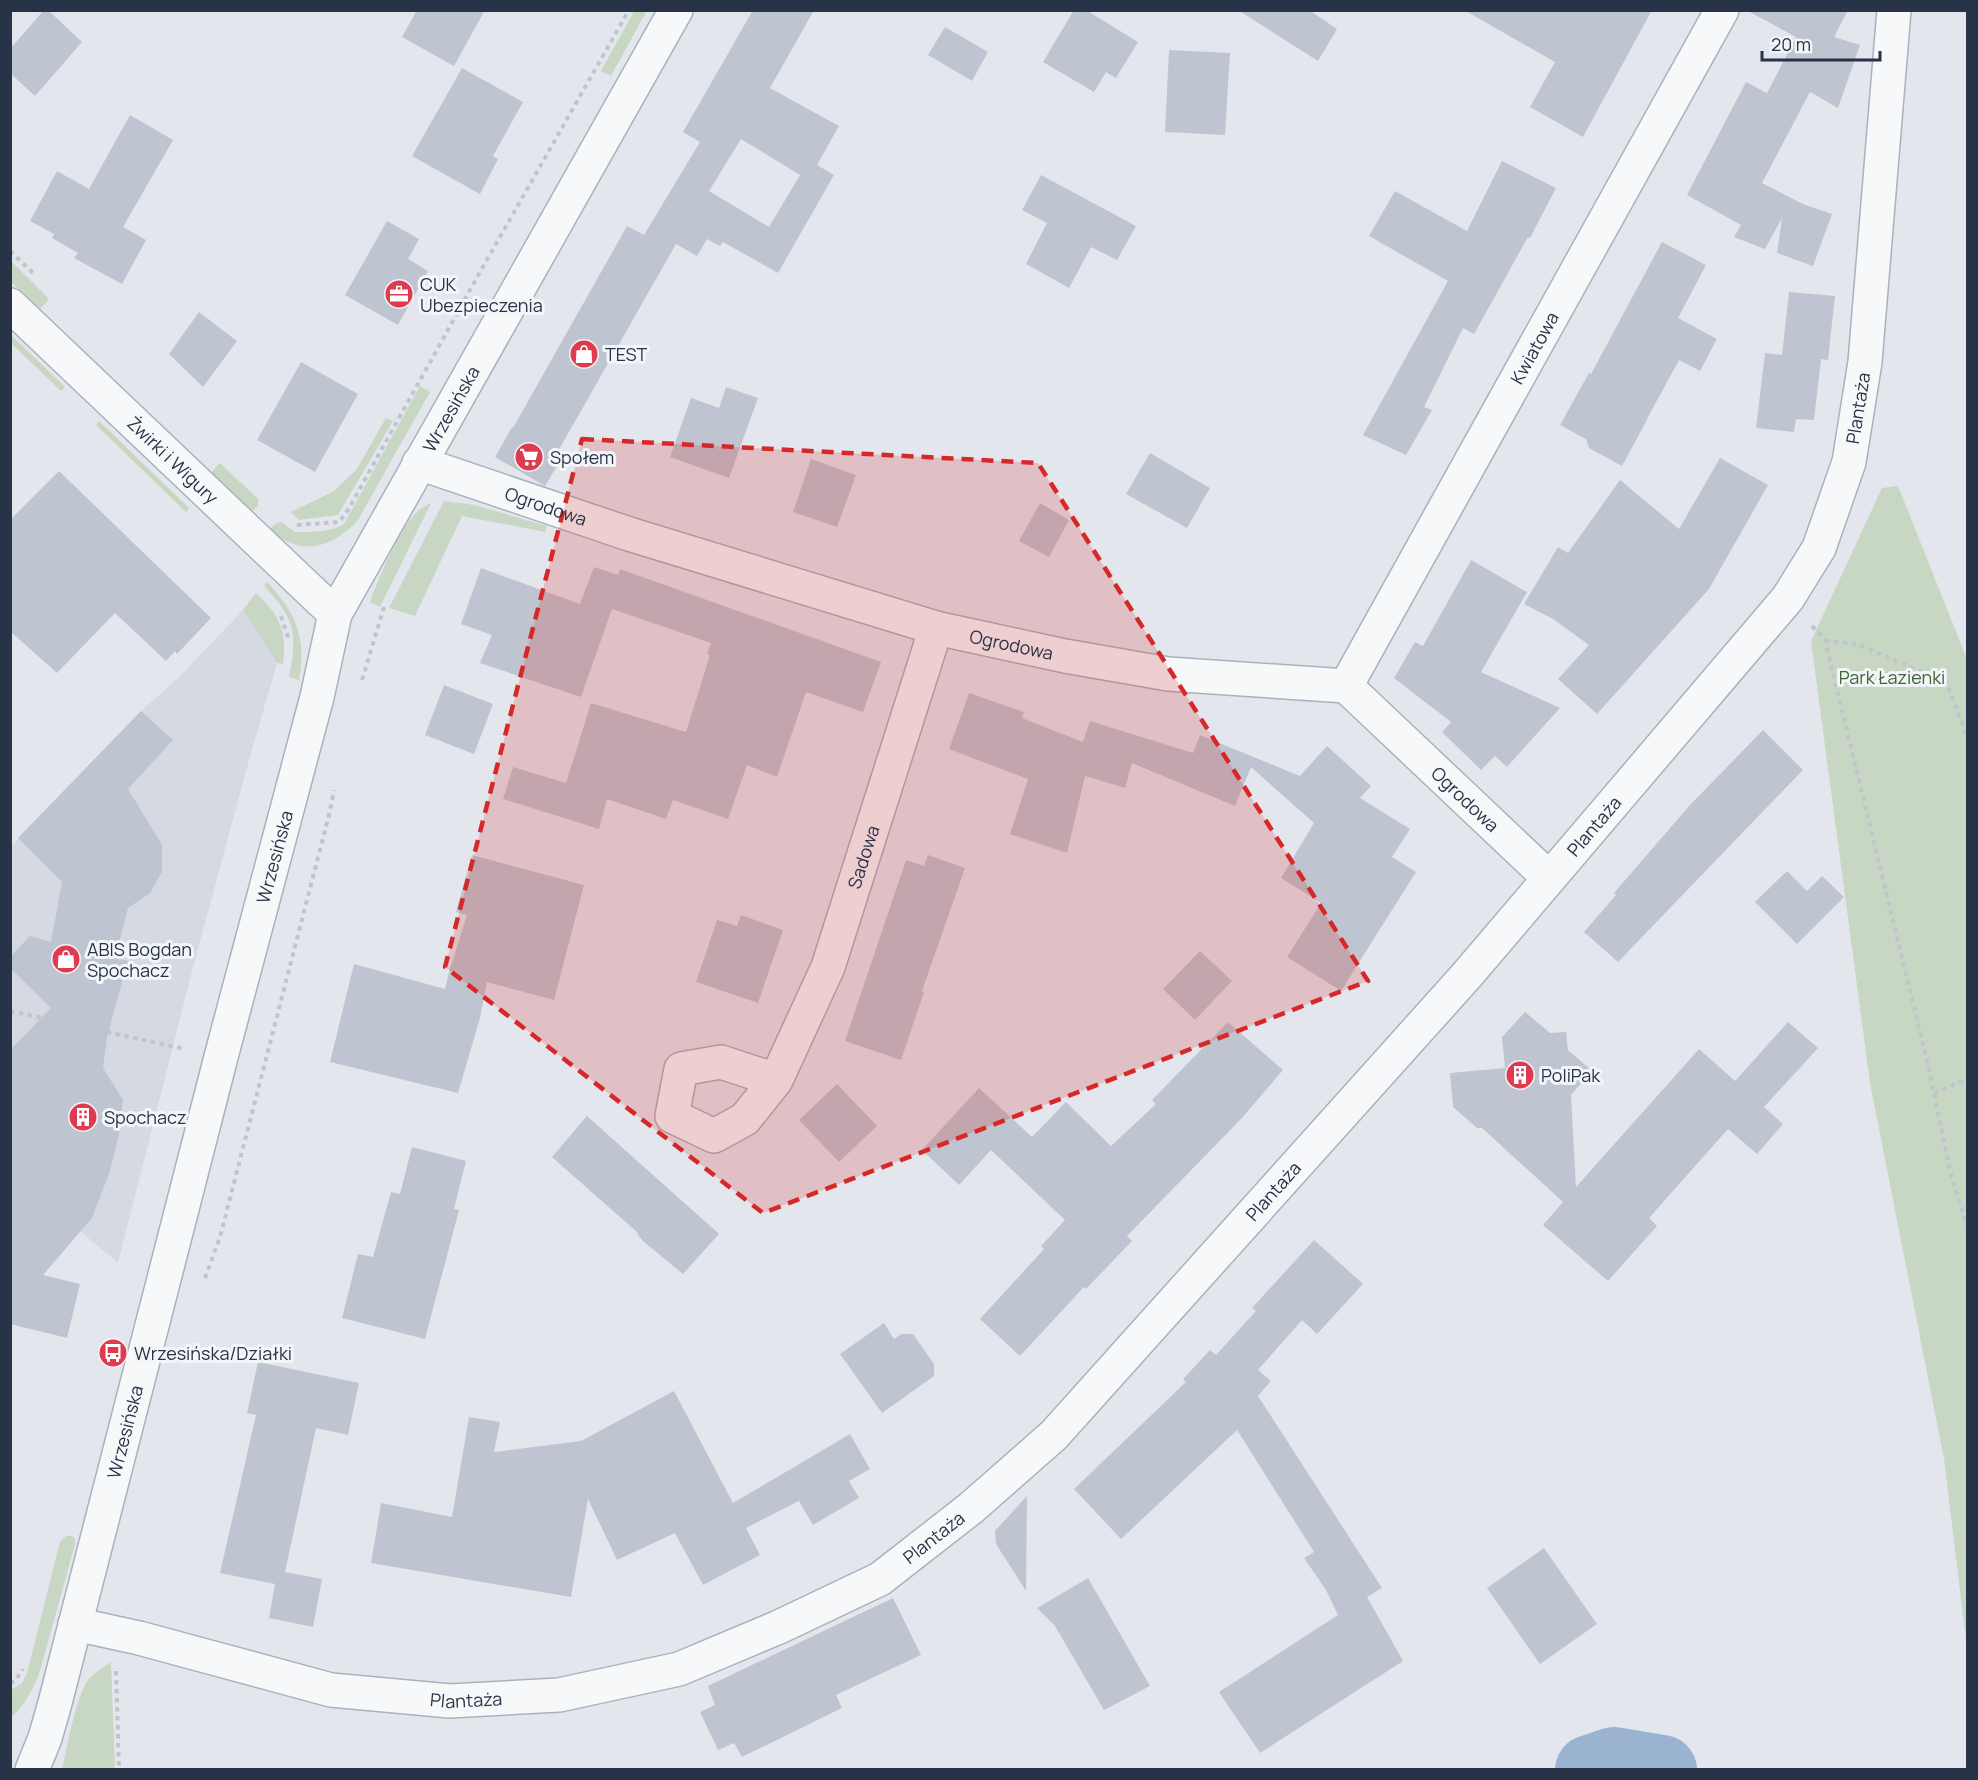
<svg xmlns="http://www.w3.org/2000/svg" width="1978" height="1780" font-family="Manrope,sans-serif">
<style>
.built{fill:#d4d9e2}
.green{fill:#c8d7c3}
.lines{fill:none;stroke-linecap:round;stroke-linejoin:round}
.river{stroke:#9ab3d0;stroke-width:70}
.building{fill:#bfc5d0;fill-rule:evenodd}
.street-casing{stroke:#abb1bb;stroke-width:36}
.path{stroke:#c0c5cb;stroke-width:4;stroke-dasharray:4.5 4.5;stroke-linecap:butt}
.street{stroke:#f6f8fa;stroke-width:33}
.marked{fill:#d62828;fill-opacity:0.2;stroke:#d62828;stroke-width:4.5;stroke-dasharray:12 8;stroke-linejoin:round}
.labels{text-anchor:middle;dominant-baseline:central;stroke-width:6;stroke-linejoin:round;paint-order:stroke}
.poi-label{font-size:18px;fill:#283347;stroke:#f3f6f9;text-anchor:start}
.street-label{font-size:18px;fill:#283347;stroke:#f3f6f9}
.park-label{font-size:18px;fill:#3c6534;stroke:#f3f6f9}
</style>
<rect width="100%" height="100%" fill="#e3e7ed"/>
<path class="built" d="M243,610L277,663L249,760L191,975L118,1263L80,1231L11,1162V847L141,711L178,678Z"/>
<g class="green">
<path d="M634,11L646,12L611,76L601,71Z"/>
<path d="M11,261L49,299L40,309L11,282Z"/>
<path d="M11,335L65,387L61,391L11,343Z"/>
<path d="M420,386L430,392L358,520C333,548 300,558 270,529L276,523L282,522L295,532C309,532 332,532 344,524Z"/>
<path d="M386,418L393,421L338,515L299,520L291,512L334,491L357,469Z"/>
<path d="M99,421L189,508L186,512L96,425Z"/>
<path d="M220,463L258,499V506L251,512L210,474Z"/>
<path d="M1898,486L1967,659V1649L1944,1459L1870,1083L1811,641L1882,488Z"/>
<path d="M444,501L474,505L547,526L545,532L462,516L415,616L389,608Z"/>
<path d="M431,503L380,607L370,602C379,578 397,533 415,514C419,509 425,506 431,503Z"/>
<path d="M267,582C296,611 307,640 299,680L289,677C298,634 295,619 264,586Z"/>
<path d="M256,593C281,616 287,632 283,664L277,663L243,610Z"/>
<path d="M66,1536H72L75,1539V1544L40,1671C33,1690 25,1704 11,1718V1690L22,1683L27,1673L60,1542Z"/>
<path d="M111,1662L115,1769H62C68,1744 74,1706 86,1683C91,1674 102,1668 111,1662Z"/>
</g>
<g class="lines">
<path class="river" d="M1590,1770L1614,1762L1662,1770"/>
</g>
<g class="building">
<path d="M44,10H48L82,42L35,96L10,73V49Z"/>
<path d="M417,10H485L454,66L402,37Z"/>
<path d="M753,10H814L770,88L839,126L817,165L834,175L778,273L723,242L720,246L707,239L697,256L676,244L557,453L563,456L545,486L495,457L512,427L513,428L627,226L644,235L700,142L683,132ZM741,139L800,175L769,227L709,191Z"/>
<path d="M1074,10H1086L1138,42L1116,78L1106,72L1094,92L1043,62Z"/>
<path d="M1238,10H1309L1337,29L1318,61Z"/>
<path d="M1464,10H1652L1583,137L1530,107L1555,62Z"/>
<path d="M1746,10H1848L1834,37L1860,45L1838,108L1810,92L1762,183L1803,204L1832,214L1813,266L1777,253L1782,218L1765,249L1734,237L1741,225L1687,195L1746,82L1767,93L1796,37Z"/>
<path d="M945,27L988,52L972,81L928,55Z"/>
<path d="M1169,50L1230,53L1225,135L1165,132Z"/>
<path d="M462,68L523,102L493,156L498,159L480,194L412,156Z"/>
<path d="M130,115L173,140L123,227L146,240L122,284L74,258L78,253L52,238L54,234L30,221L57,171L89,189Z"/>
<path d="M1502,161L1556,188L1530,238L1528,237L1474,334L1463,328L1424,407L1432,410L1406,455L1363,435L1448,281L1369,236L1395,191L1467,231Z"/>
<path d="M1041,175L1136,226L1117,260L1091,247L1069,288L1026,264L1047,223L1022,210Z"/>
<path d="M387,221L419,239L408,259L428,271L398,325L345,295Z"/>
<path d="M1662,242L1706,265L1678,318L1717,339L1700,371L1679,360L1648,417H1646L1648,418L1622,466L1589,448L1586,439L1560,425L1589,373L1591,374Z"/>
<path d="M1789,292L1835,296L1828,360L1821,359L1814,420L1796,419L1794,432L1756,428L1765,353L1782,355Z"/>
<path d="M199,312L237,341L203,387L169,354Z"/>
<path d="M301,362L358,394L315,472L257,440Z"/>
<path d="M726,387L758,398L729,478L670,457L691,398L719,408Z"/>
<path d="M1150,453L1210,488L1187,528L1126,494Z"/>
<path d="M1720,458L1768,485L1709,589L1597,714L1558,679L1589,645L1553,619L1524,604L1558,547L1568,553L1620,480L1679,529Z"/>
<path d="M811,459L856,475L837,527L793,512Z"/>
<path d="M59,471L211,618L177,654L175,651L166,661L115,613L57,673L10,631V520Z"/>
<path d="M1040,503L1069,520L1049,557L1019,541Z"/>
<path d="M1471,560L1527,592L1481,672L1560,708L1507,767L1495,756L1481,770L1442,732L1451,722L1394,678L1415,642L1423,646Z"/>
<path d="M594,567L618,575L620,569L881,662L863,712L806,692L777,777L747,765L728,819L673,800L666,819L607,799L599,829L503,799L513,767L566,783L591,703L686,732L710,655L707,654L711,643L612,609L581,697L480,663L492,635L461,624L481,568L580,604Z"/>
<path d="M444,685L493,704L474,754L425,735Z"/>
<path d="M969,693L1024,712L1022,718L1083,742L1090,721L1193,753L1200,735L1300,776L1327,746L1371,786L1360,798L1410,829L1392,857L1416,872L1341,991L1287,957L1321,903L1281,878L1314,823L1251,767L1235,806L1132,763L1125,788L1085,776L1067,853L1010,834L1028,779L949,749Z"/>
<path d="M141,711L173,740L128,789L162,845V872L150,893L128,908L115,958L128,961L107,1037L103,1068L123,1100L119,1134L110,1171L92,1218L43,1275L80,1284L67,1338L10,1324V1050L51,1008L10,968V957L30,936L51,942L62,882L18,838Z"/>
<path d="M1763,730L1803,770L1618,962L1584,932L1616,895L1614,893L1690,805Z"/>
<path d="M472,855L584,885L554,1000L487,982L480,1018L458,1093L330,1062L354,964L445,989L449,972L467,915L456,912Z"/>
<path d="M928,855L965,868L922,991L924,992L901,1060L845,1041L906,860L924,866Z"/>
<path d="M1787,871L1807,891L1822,876L1844,897L1797,944L1755,902Z"/>
<path d="M741,915L783,930L758,1003L696,982L717,920L737,926Z"/>
<path d="M1200,951L1232,981L1195,1020L1163,989Z"/>
<path d="M1525,1012L1550,1033L1566,1032L1568,1050L1592,1071L1571,1095L1576,1187L1699,1049L1735,1081L1788,1022L1818,1048L1764,1107L1783,1124L1757,1154L1728,1129L1649,1218L1657,1226L1608,1281L1543,1225L1563,1202L1482,1128H1477L1453,1107L1450,1073L1505,1068L1502,1037Z"/>
<path d="M1228,1022L1283,1070L1242,1118L1127,1236L1132,1241L1086,1289L1084,1287L1020,1356L980,1319L1044,1249L1041,1246L1065,1220L991,1150L959,1185L922,1150L979,1088L1032,1137L1066,1102L1111,1146L1156,1104L1152,1100Z"/>
<path d="M837,1084L877,1126L839,1162L799,1120Z"/>
<path d="M587,1116L719,1234L683,1274L644,1242L637,1234L638,1233L552,1157Z"/>
<path d="M412,1147L466,1161L454,1209L459,1210L425,1339L342,1318L358,1254L373,1257L391,1192L400,1194Z"/>
<path d="M1314,1240L1363,1284L1317,1334L1302,1320L1258,1370L1271,1381L1258,1396L1382,1588L1367,1597L1403,1661L1260,1753L1219,1692L1338,1615L1326,1590L1304,1558L1314,1552L1237,1430L1121,1539L1074,1489L1186,1382L1183,1379L1210,1350L1216,1355L1256,1311L1252,1308Z"/>
<path d="M884,1323L894,1339L901,1334H913L934,1364V1376L882,1413L840,1354Z"/>
<path d="M258,1362L359,1383L348,1435L316,1428L285,1572L322,1579L313,1627L269,1618L275,1584L220,1573L256,1415L247,1413Z"/>
<path d="M674,1391L733,1503L850,1434L870,1469L849,1481L859,1498L813,1525L799,1501L746,1528L760,1555L703,1585L675,1533L617,1560L588,1499L571,1597L371,1563L381,1503L452,1517L469,1417L500,1422L494,1452L581,1441Z"/>
<path d="M1027,1496L1026,1591L996,1544L995,1531Z"/>
<path d="M1544,1548L1597,1624L1540,1664L1487,1588Z"/>
<path d="M1088,1578L1150,1686L1104,1710L1055,1626L1037,1608Z"/>
<path d="M893,1598L921,1655L836,1695L842,1708L742,1757L734,1743L718,1750L700,1712L715,1705L708,1686Z"/>
</g>
<g class="lines">
<g class="street-casing">
<g id="street">
<path id="s1" d="M10,305L335,614"/>
<path id="s2" d="M419,463L629,534L936,628L1065,656L1168,674L1346,686L1549,878"/>
<path id="s3" d="M1346,686L1722,10"/>
<path id="s4" d="M776,1080L745,1119L714,1136L672,1116L681,1069L721,1062L776,1080L828,967L936,628"/>
<path id="s5" d="M75,1624L139,1638L331,1690L450,1701L559,1695L679,1669L779,1627L880,1579L971,1508L1054,1435L1467,975L1788,598L1819,548L1849,462L1865,362L1894,10"/>
<path id="s6" d="M32,1770L45,1738L55,1703L221,1057L317,697L335,614L676,10"/>
</g>
</g>
<g class="path">
<path d="M10,251L34,274"/>
<path d="M297,525L339,522L348,510L480,272L629,10"/>
<path d="M281,616L289,640"/>
<path d="M1812,626L1825,640L1929,1069L1950,1171L1968,1230"/>
<path d="M1825,640L1859,645L1946,682L1968,737"/>
<path d="M362,680L384,607"/>
<path d="M10,1011L185,1049"/>
<path d="M1934,1093L1968,1079"/>
<path d="M205,1278L220,1237L330,811L334,790"/>
<path d="M116,1671L119,1770"/>
<path d="M10,1683L15,1681L23,1669"/>
</g>
<use href="#street" class="street"/>
</g>
<path class="marked" d="M582,439L1038,463L1368,981L763,1213L445,967Z"/>
<defs>
<g id="office-disc" transform="scale(1.5)"><circle r="9.5" fill="#de3b51" stroke="#f3f6f9"/><path d="M-6-3h4V-5.5h4V-3h4V5H-6ZM-1-4.5V-3h2v-1.5ZM-6 0V1H6V0Z" fill="#fff"/></g>
<g id="shop-disc" transform="scale(1.5)"><circle r="9.5" fill="#de3b51" stroke="#f3f6f9"/><path d="M-5-2.5h2.3a2.7 3.5 0 0 1 5.4 0H5L5.5 6h-11ZM-1.5-2.5h3a1.5 2.3 0 0 0-3 0Z" fill="#fff"/></g>
<g id="supermarket-disc" transform="scale(1.5)"><circle r="9.5" fill="#de3b51" stroke="#f3f6f9"/><path d="M-6-5.5h2.5l.6 2H6L4.5 2H-2.5L-4.4-4H-6ZM-1.5 3.2a1.3 1.3 0 1 0 .1 0ZM3 3.2a1.3 1.3 0 1 0 .1 0Z" fill="#fff"/></g>
<g id="building-disc" transform="scale(1.5)"><circle r="9.5" fill="#de3b51" stroke="#f3f6f9"/><path d="M-4-6H4V6H1V3H-1V6H-4ZM-2.5-4.3h1.7v1.8h-1.7ZM.8-4.3h1.7v1.8H.8ZM-2.5-1h1.7V.8h-1.7ZM.8-1h1.7V.8H.8Z" fill="#fff"/></g>
<g id="bus-disc" transform="scale(1.5)"><circle r="9.5" fill="#de3b51" stroke="#f3f6f9"/><path d="M-5-6H5V4H4V6H2V4H-2V6H-4V4H-5ZM-3.5-4V0h7V-4ZM-3.5 1.2v1.5H-2V1.2ZM2 1.2v1.5H3.5V1.2Z" fill="#fff"/></g>
</defs>
<g fill-rule="evenodd">
<use href="#office-disc" x="399" y="294"/>
<use href="#shop-disc" x="584" y="354"/>
<use href="#supermarket-disc" x="529" y="457"/>
<use href="#shop-disc" x="66" y="959"/>
<use href="#building-disc" x="1520" y="1075"/>
<use href="#building-disc" x="83" y="1117"/>
<use href="#bus-disc" x="113" y="1353"/>
</g>
<g class="labels">
<g class="poi-label">
<text x="420" y="284">CUK<tspan x="420" dy="21">Ubezpieczenia</tspan></text>
<text x="605" y="354">TEST</text>
<text x="550" y="457">Społem</text>
<text x="87" y="949">ABIS Bogdan<tspan x="87" dy="21">Spochacz</tspan></text>
<text x="1541" y="1075">PoliPak</text>
<text x="104" y="1117">Spochacz</text>
<text x="134" y="1353">Wrzesińska/Działki</text>
</g>
<g class="street-label">
<text stroke="none"><textPath href="#s3" startOffset="387">Kwiatowa</textPath></text>
<text stroke="none"><textPath href="#s5" startOffset="2380">Plantaża</textPath></text>
<text stroke="none"><textPath href="#s6" startOffset="1431">Wrzesińska</textPath></text>
<text stroke="none"><textPath href="#s1" startOffset="225">Żwirki i Wigury</textPath></text>
<text stroke="none"><textPath href="#s2" startOffset="134">Ogrodowa</textPath></text>
<text stroke="none"><textPath href="#s2" startOffset="620">Ogrodowa</textPath></text>
<text stroke="none"><textPath href="#s2" startOffset="1122">Ogrodowa</textPath></text>
<text stroke="none"><textPath href="#s5" startOffset="1876">Plantaża</textPath></text>
<text stroke="none"><textPath href="#s6" startOffset="945">Wrzesińska</textPath></text>
<text stroke="none"><textPath href="#s4" startOffset="518">Sadowa</textPath></text>
<text stroke="none"><textPath href="#s5" startOffset="1390">Plantaża</textPath></text>
<text stroke="none"><textPath href="#s6" startOffset="351">Wrzesińska</textPath></text>
<text stroke="none"><textPath href="#s5" startOffset="904">Plantaża</textPath></text>
<text stroke="none"><textPath href="#s5" startOffset="400">Plantaża</textPath></text>
</g>
<g class="park-label">
<text x="1892" y="677">Park Łazienki</text>
</g>
</g>
<rect width="1978" height="1780" fill="none" stroke="#283347" stroke-width="24"/>
<path d="M1762 51v9h118v-9" fill="none" stroke="#283347" stroke-width="3"/>
<text x="1771" y="51" font-size="18" fill="#283347" stroke="#f3f6f9" stroke-width="4.5" paint-order="stroke">20 m</text>
</svg>
